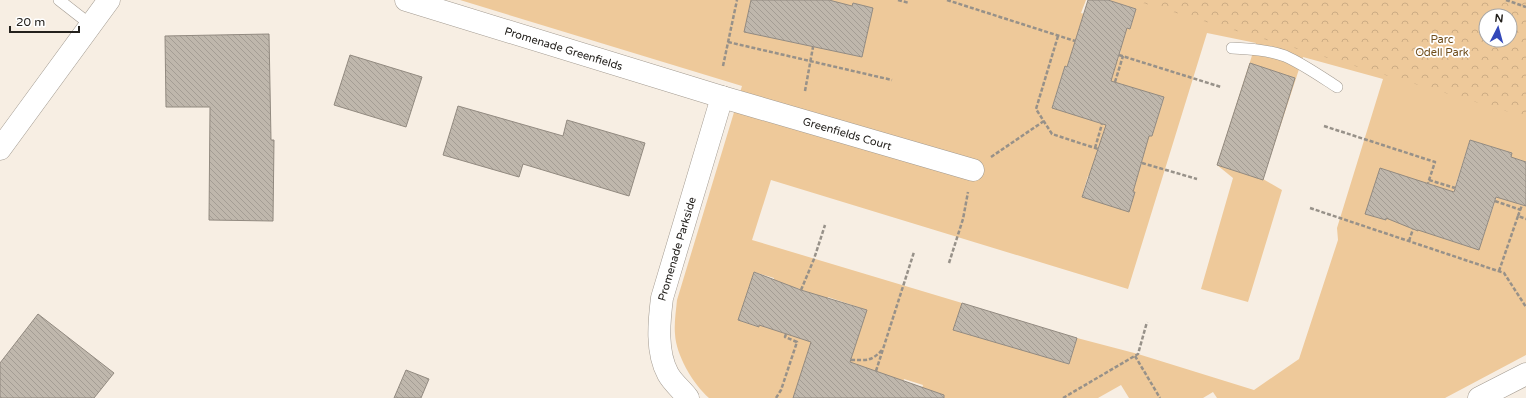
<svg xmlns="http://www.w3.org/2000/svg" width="1526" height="398" font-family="'Varela Round',sans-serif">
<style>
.green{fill:#eec99a;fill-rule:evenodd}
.forest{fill:url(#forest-crowns);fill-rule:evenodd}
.building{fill:url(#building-back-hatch);stroke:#928a80}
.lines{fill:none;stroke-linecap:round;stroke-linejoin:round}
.service-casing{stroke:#a29a90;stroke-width:12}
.minor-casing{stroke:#a29a90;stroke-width:23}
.path{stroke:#979189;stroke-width:2.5;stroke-dasharray:4 2;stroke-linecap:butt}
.service{stroke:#fff;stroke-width:11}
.minor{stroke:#fff;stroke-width:22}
.labels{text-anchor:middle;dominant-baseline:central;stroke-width:3.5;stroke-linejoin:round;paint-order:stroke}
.park-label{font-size:11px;fill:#714f1d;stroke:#fff}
.street-label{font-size:11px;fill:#24211d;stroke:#fff}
</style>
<defs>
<pattern id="forest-crowns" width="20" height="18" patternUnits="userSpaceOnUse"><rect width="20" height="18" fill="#eec99a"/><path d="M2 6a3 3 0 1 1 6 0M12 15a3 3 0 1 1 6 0" fill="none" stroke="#ccac84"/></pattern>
<pattern id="building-back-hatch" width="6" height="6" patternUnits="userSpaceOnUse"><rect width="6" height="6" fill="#bfb7ac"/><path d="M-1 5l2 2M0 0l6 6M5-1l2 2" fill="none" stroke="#a49d94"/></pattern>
</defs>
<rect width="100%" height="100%" fill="#f7eee3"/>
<path class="green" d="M460,0H751L745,32L862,57L873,8L853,3L851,9L829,0H1086L1081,13L1088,15L1071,68L1065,66L1052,107L1110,126L1104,145L1099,144L1096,155L1100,156L1094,178L1088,176L1082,196L1129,211L1135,192L1129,190L1136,166L1140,168L1143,158L1139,156L1146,135L1152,136L1164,98L1107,80L1114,59L1118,60L1121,50L1117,49L1123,27L1130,29L1136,9L1108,0H1148L1526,116V162L1511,157L1512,153L1470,140L1452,196L1433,185L1423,182L1422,186L1366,214L1386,220L1387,216L1409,223L1408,227L1418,231L1420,226L1439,237L1479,249L1498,193L1520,200L1519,204L1526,206V355L1445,398H1217L1213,392L1203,398H1129L1121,385L1098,398H919L923,385L904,379L902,385L848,367L867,310L828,297L826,303L805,291L797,288L772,285L774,278L754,272L738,320L758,327L761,321L813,339L794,395L801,398H709C693,384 676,355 675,334C674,323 676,311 677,300L742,86ZM1207,33L1256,43L1217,165L1233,178L1201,289L1248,302L1282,190L1263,179L1303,57L1383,79L1337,228L1338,240L1299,359L1254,390L1138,354L1077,338L1069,364L1014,347L1021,321L1016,319L1008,346L954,330L962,303L752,240L771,180L1128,289Z"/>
<path class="forest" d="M1133,0H1526V117ZM1486,16H1510V40H1486Z"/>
<g class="building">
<path d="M751,0H829L852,6L853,3L873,8L862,57L744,32Z"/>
<path d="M1088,0H1108L1136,9L1130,29L1127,28L1111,81L1164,97L1152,136H1149L1133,192H1135L1129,212L1082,197L1106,125L1052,108L1065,66L1067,67Z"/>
<path d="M269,34L271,140H274L273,221L209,220L210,107H166L165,36Z"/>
<path d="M350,55L422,77L406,127L334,105Z"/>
<path d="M1250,63L1295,78L1263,180L1217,165Z"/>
<path d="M458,106L563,136L567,120L645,143L629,196L523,164L519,177L443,155Z"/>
<path d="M1470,140L1512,153L1511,157L1526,162V206L1496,197L1479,250L1418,230V231L1386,218V220L1365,214L1380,168L1454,192Z"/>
<path d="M754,272L801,290L867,310L850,362L944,395V398H793L811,342L759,325V327L738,320Z"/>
<path d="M962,303L1077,338L1069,364L953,330Z"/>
<path d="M38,314L114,373L94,398H0V363Z"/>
<path d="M406,370L429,379L421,398H394Z"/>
</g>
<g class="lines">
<g class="service-casing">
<g id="service">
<path d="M59,0L91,25"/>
<path d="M1232,48C1250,49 1268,50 1285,56C1303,64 1320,76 1337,87"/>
</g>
</g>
<g class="minor-casing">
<g id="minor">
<path id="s1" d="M406,0L722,97L973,170"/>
<path d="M0,149L109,0"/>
<path id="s2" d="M688,398C682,390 673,383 668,374C656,352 659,322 662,298L722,97"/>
<path d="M1479,398L1526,374"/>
</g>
</g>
<g class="path">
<path d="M898,0L909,3"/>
<path d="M947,0L1075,41"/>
<path d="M1506,0L1526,7"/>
<path d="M1058,36L1036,109L1052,134L1098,149"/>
<path d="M728,42L892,80"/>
<path d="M1119,55L1221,87"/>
<path d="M723,66L737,0"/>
<path d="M1115,82L1123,56"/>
<path d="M805,91L813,47"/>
<path d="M1324,126L1435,162L1428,183"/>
<path d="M1095,148L1102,124"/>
<path d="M991,157L1044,121"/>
<path d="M1142,163L1197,179"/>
<path d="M1429,180L1455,188"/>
<path d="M1495,201L1521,210"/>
<path d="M1310,208L1504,273L1526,307"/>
<path d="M1518,216L1522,205"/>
<path d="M1409,241L1413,229"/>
<path d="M949,263L963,219L968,192"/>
<path d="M1499,271L1518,216L1526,219"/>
<path d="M801,290L814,259L825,225"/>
<path d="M1135,356L1160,398"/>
<path d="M851,360C866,360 871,362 882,350"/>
<path d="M876,371L914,252"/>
<path d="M776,398L781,390L797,342L785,337L786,334"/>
<path d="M1063,398L1138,354L1147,322"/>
</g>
<use href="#service" class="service"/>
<use href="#minor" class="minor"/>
</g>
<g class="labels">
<g class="park-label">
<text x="1442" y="39">Parc<tspan x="1442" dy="13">Odell Park</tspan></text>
</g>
<g class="street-label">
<text stroke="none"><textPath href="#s1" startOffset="165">Promenade Greenfields</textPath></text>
<text stroke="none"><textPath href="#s1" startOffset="461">Greenfields Court</textPath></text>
<text stroke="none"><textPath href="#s2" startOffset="160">Promenade Parkside</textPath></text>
</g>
</g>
<g transform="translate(1498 28) rotate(6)"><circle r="19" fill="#ffffff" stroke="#a7a6a5"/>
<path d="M0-3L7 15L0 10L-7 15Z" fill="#3348b9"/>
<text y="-6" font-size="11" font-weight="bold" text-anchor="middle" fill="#24211d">N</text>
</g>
<path d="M10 26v6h69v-6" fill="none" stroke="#24211d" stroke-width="2"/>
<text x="16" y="26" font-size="12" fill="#24211d" stroke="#ffffff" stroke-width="3" paint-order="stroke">20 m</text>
</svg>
